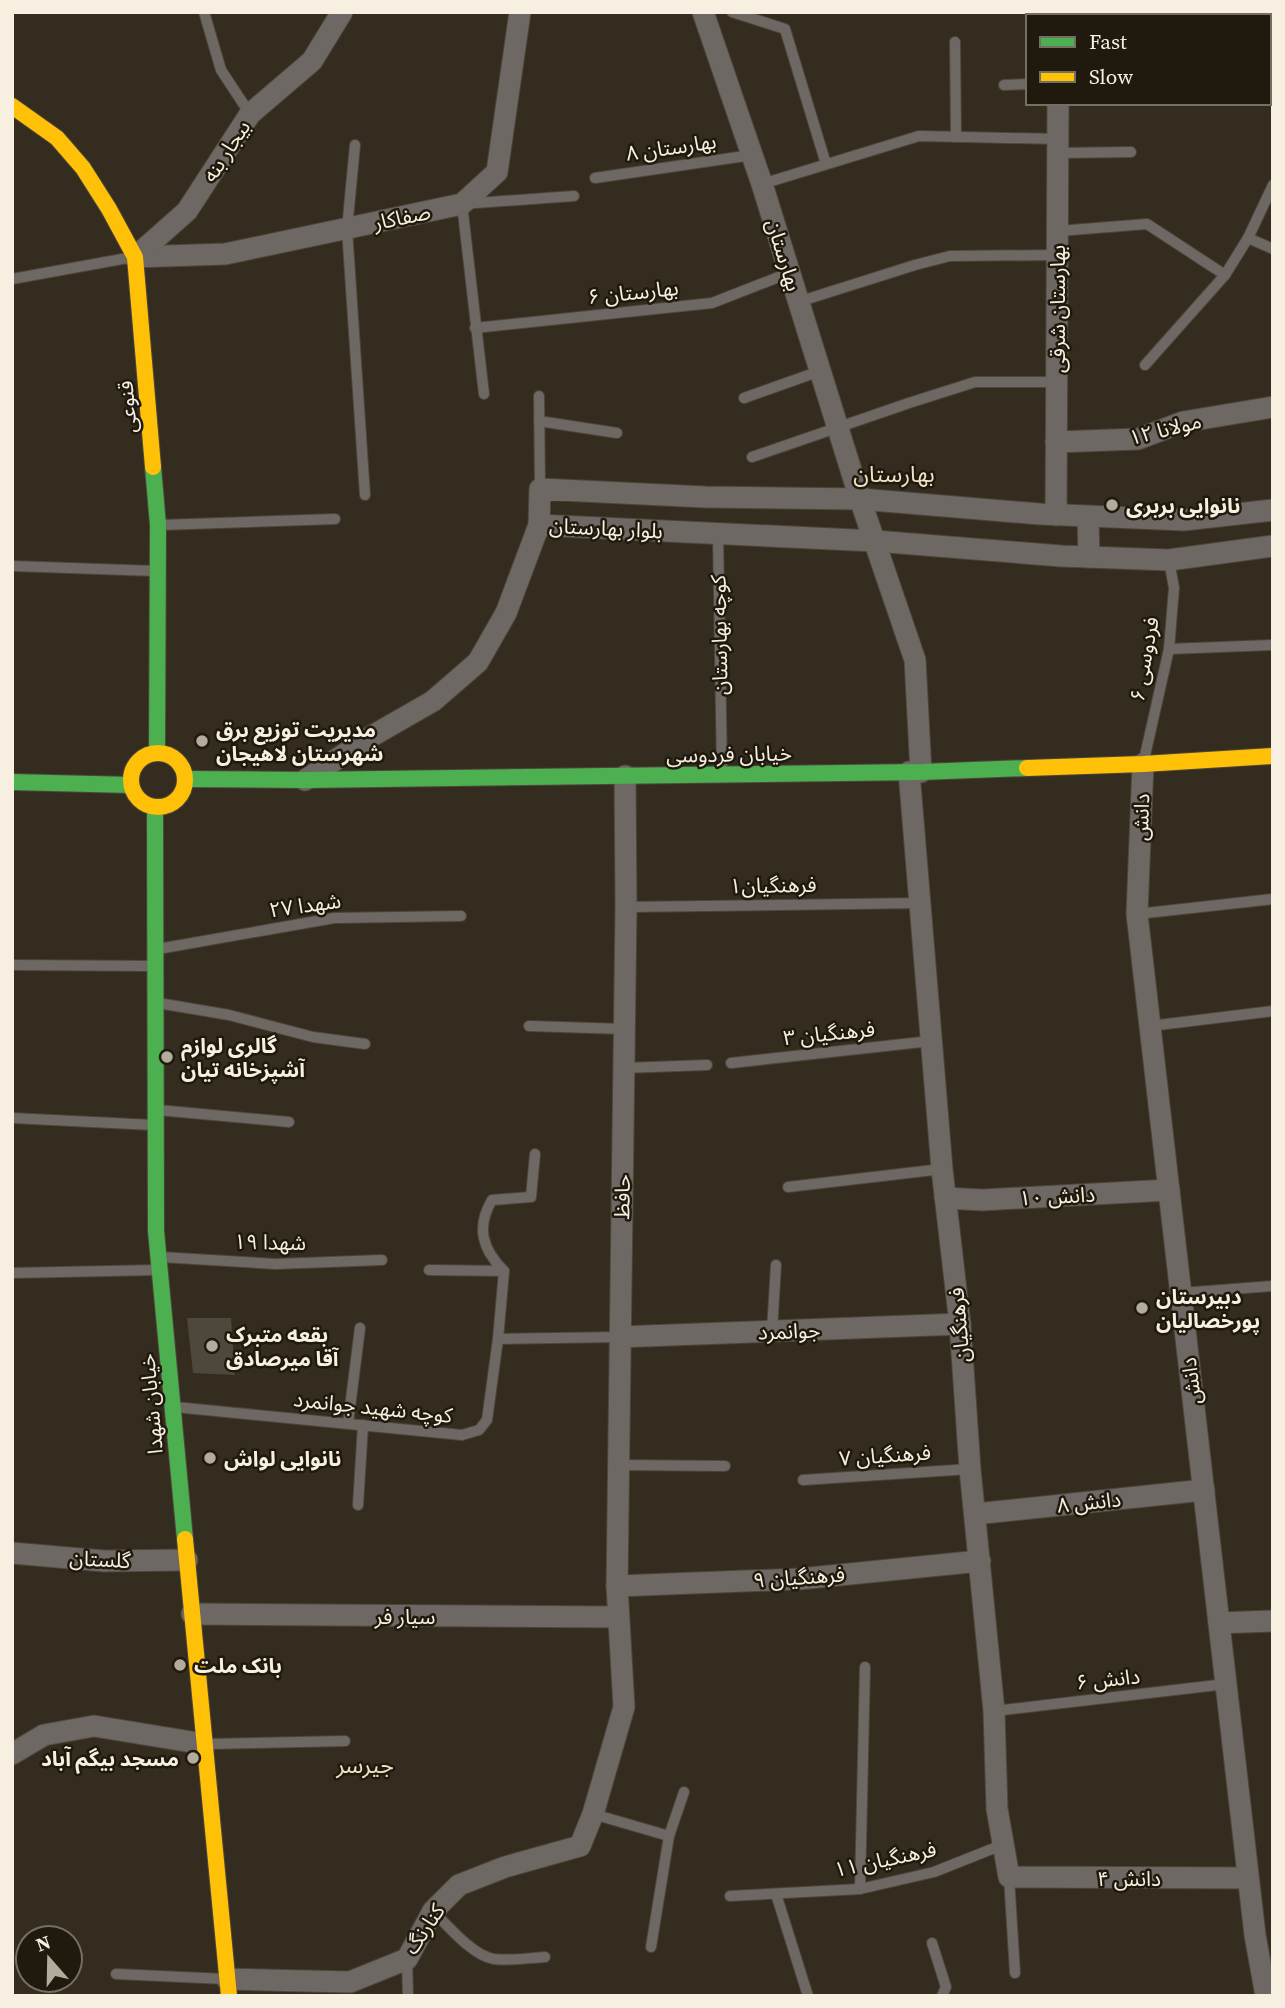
<svg xmlns="http://www.w3.org/2000/svg" width="1285" height="2008" font-family="'Source Serif 4','Noto Sans Arabic',serif">
<style>
.building{fill:#4e483c}
.lines{fill:none;stroke-linecap:round;stroke-linejoin:round}
.lane-casing{stroke:#4e463b;stroke-width:12}
.street-casing{stroke:#4e463b;stroke-width:23}
.fast-casing{stroke:#4e463b;stroke-width:18}
.slow-casing{stroke:#4e463b;stroke-width:18}
.lane{stroke:#6e6864;stroke-width:10}
.street{stroke:#6e6864;stroke-width:21}
.fast{stroke:#4caf50;stroke-width:16}
.slow{stroke:#ffc107;stroke-width:16}
.poi-dot{fill:#b3ab9b;stroke:#1f190e;stroke-width:2.5}
.labels{text-anchor:middle;dominant-baseline:central;stroke-width:5;stroke-linejoin:round;paint-order:stroke}
.street-label{font-size:21px;fill:#f7efdf;stroke:#1f190e}
.poi-label{font-size:21px;font-weight:bold;fill:#f7efdf;stroke:#1f190e;text-anchor:start}
.neighbourhood-label{font-size:23px;fill:#f2e2c3;stroke:#1f190e}
</style>
<rect width="100%" height="100%" fill="#342c1e"/>
<path class="building" d="M187,1318H231L235,1375L193,1373Z"/>
<g class="lines">
<g class="lane-casing">
<g id="lane">
<path d="M204,12L221,70L250,114"/>
<path d="M732,12L785,29L826,164"/>
<path d="M955,42L956,137"/>
<path d="M1004,85L1028,84"/>
<path d="M355,145L347,229L365,495"/>
<path d="M1058,153L1131,152"/>
<path d="M595,178L752,155"/>
<path d="M762,184L919,136L1058,139"/>
<path d="M1058,231L1147,224L1225,275"/>
<path d="M1248,238L1273,249"/>
<path d="M12,279L133,257"/>
<path d="M798,302L915,265L950,256L1057,255"/>
<path d="M475,328L712,303L789,273"/>
<path d="M1145,365L1225,275L1248,238L1273,185"/>
<path d="M484,394L462,204L574,196"/>
<path d="M539,396L540,489"/>
<path d="M744,398L820,371"/>
<path d="M539,421L617,433"/>
<path d="M752,457L909,403L975,382H1057"/>
<path d="M161,525L335,519"/>
<path d="M718,535L722,772"/>
<path d="M12,566L156,571"/>
<path d="M1169,649L1273,645"/>
<path d="M1144,760L1169,649L1174,588L1169,560"/>
<path d="M626,907L921,903"/>
<path d="M1137,914L1273,899"/>
<path d="M158,949L334,918L461,916"/>
<path d="M12,965L153,966"/>
<path d="M158,1003L229,1015L313,1037L365,1044"/>
<path d="M529,1026L623,1029"/>
<path d="M1150,1026L1273,1011"/>
<path d="M731,1063L931,1041"/>
<path d="M624,1068L707,1065"/>
<path d="M158,1110L289,1122"/>
<path d="M12,1118L153,1125"/>
<path d="M788,1187L942,1169"/>
<path d="M161,1257L276,1264L382,1260"/>
<path d="M429,1270L504,1271"/>
<path d="M12,1273L157,1270"/>
<path d="M1181,1293L1273,1286"/>
<path d="M772,1331L776,1265"/>
<path d="M498,1339L504,1271C482,1249 476,1227 492,1200L531,1197L535,1154"/>
<path d="M175,1407L462,1435L479,1430L487,1420L498,1339L619,1337"/>
<path d="M348,1423L360,1328"/>
<path d="M619,1465L725,1466"/>
<path d="M803,1480L970,1469"/>
<path d="M358,1505L363,1425"/>
<path d="M994,1711L1226,1684"/>
<path d="M207,1744L345,1741"/>
<path d="M593,1814L669,1836"/>
<path d="M1009,1877L1015,1973"/>
<path d="M860,1889L865,1667"/>
<path d="M776,1894L808,1996"/>
<path d="M730,1896L860,1889L934,1872L1002,1845"/>
<path d="M433,1911C448,1926 473,1956 494,1959C511,1961 529,1958 545,1957"/>
<path d="M932,1943L946,1987L942,1996"/>
<path d="M651,1947L669,1836L684,1792"/>
<path d="M407,1959L408,1996"/>
<path d="M116,1974L225,1979"/>
</g>
</g>
<g class="street-casing">
<g id="street">
<path d="M703,12L762,184L860,499L915,660L921,772"/>
<path d="M1059,16V12"/>
<path d="M135,257L225,254L462,204L497,172L520,12"/>
<path d="M135,257L187,211L250,114L312,61L342,12"/>
<path d="M1056,442L1138,439L1183,422L1273,407"/>
<path d="M1273,510L1184,520L1040,514L860,499L705,497L540,489L539,525L875,541L1061,556L1169,560L1273,546"/>
<path d="M1056,515L1058,103"/>
<path d="M1088,517L1089,557"/>
<path d="M1143,764L1137,914L1255,1935L1266,1996"/>
<path d="M909,772L942,1169L960,1324L970,1469L994,1711L997,1809L1009,1877L1248,1878"/>
<path d="M305,780L372,736L433,701L478,662L506,613L539,525"/>
<path d="M945,1198L982,1200L1169,1190"/>
<path d="M619,1337L960,1324"/>
<path d="M975,1514L1204,1490"/>
<path d="M12,1553L104,1561L187,1560"/>
<path d="M617,1586L799,1579L980,1561"/>
<path d="M192,1614L618,1617"/>
<path d="M1219,1623L1273,1621"/>
<path d="M12,1754L44,1735L94,1726L204,1744"/>
<path d="M227,1979L350,1982L407,1959L433,1911L459,1885L505,1867L580,1846L593,1814L624,1707L617,1586L626,907L625,776"/>
</g>
</g>
<g class="fast-casing">
<g id="fast">
<path d="M153,467L158,525L157,752"/>
<path d="M186,779L305,780L921,772L1027,768"/>
<path d="M12,782L131,785"/>
<path d="M155,807L156,1231L185,1539"/>
</g>
</g>
<g class="slow-casing">
<g id="slow">
<path d="M12,106L57,138L83,168L109,209L135,257L153,467"/>
<circle cx="158" cy="780" r="27"/>
<path d="M1027,768L1143,764L1273,756"/>
<path d="M185,1539L229,1996"/>
</g>
</g>
<use href="#lane" class="lane"/>
<use href="#street" class="street"/>
<use href="#fast" class="fast"/>
<use href="#slow" class="slow"/>
</g>
<g class="poi-dot">
<circle cx="1112" cy="505" r="7"/>
<circle cx="202" cy="741" r="7"/>
<circle cx="167" cy="1057" r="7"/>
<circle cx="1142" cy="1308" r="7"/>
<circle cx="212" cy="1346" r="7"/>
<circle cx="210" cy="1458" r="7"/>
<circle cx="180" cy="1665" r="7"/>
<circle cx="193" cy="1758" r="7"/>
</g>
<g class="labels">
<g class="street-label">
<text transform="translate(671 147) rotate(-8)">بهارستان ۸</text>
<text transform="translate(226 151) rotate(-57)">بیجار بنه</text>
<text transform="translate(402 217) rotate(-12)">صفاکار</text>
<text transform="translate(784 255) rotate(73)">بهارستان</text>
<text transform="translate(633 292) rotate(-6)">بهارستان ۶</text>
<text transform="translate(1057 309) rotate(-90)">بهارستان شرقی</text>
<text transform="translate(127 407) rotate(-95)">قنوعی</text>
<text transform="translate(1165 429) rotate(-14)">مولانا ۱۲</text>
<text transform="translate(606 528) rotate(3)">بلوار بهارستان</text>
<text transform="translate(719 635) rotate(-91)">کوچه بهارستان</text>
<text transform="translate(1144 659) rotate(-80)">فردوسی ۶</text>
<text transform="translate(729 754) rotate(-1)">خیابان فردوسی</text>
<text transform="translate(1141 817) rotate(-88)">دانش</text>
<text transform="translate(773 885) rotate(-1)">فرهنگیان۱</text>
<text transform="translate(305 905) rotate(-8)">۲۷ شهدا</text>
<text transform="translate(829 1033) rotate(-6)">فرهنگیان ۳</text>
<text transform="translate(1057 1196) rotate(-3)">دانش ۱۰</text>
<text transform="translate(622 1197) rotate(-89)">حافظ</text>
<text transform="translate(270 1242) rotate(1)">شهدا ۱۹</text>
<text transform="translate(959 1325) rotate(-95)">فرهنگیان</text>
<text transform="translate(789 1331) rotate(-2)">جوانمرد</text>
<text transform="translate(1191 1381) rotate(-97)">دانش</text>
<text transform="translate(151 1404) rotate(-95)">خیابان شهدا</text>
<text transform="translate(373 1407) rotate(6)">کوچه شهید جوانمرد</text>
<text transform="translate(885 1455) rotate(-4)">فرهنگیان ۷</text>
<text transform="translate(1089 1502) rotate(-6)">دانش ۸</text>
<text transform="translate(100 1559) rotate(3)">گلستان</text>
<text transform="translate(799 1577) rotate(-4)">فرهنگیان ۹</text>
<text x="405" y="1616">سیار فر</text>
<text transform="translate(1108 1679) rotate(-6)">دانش ۶</text>
<text transform="translate(885 1859) rotate(-12)">فرهنگیان ۱۱</text>
<text x="1129" y="1878">دانش ۴</text>
<text transform="translate(424 1929) rotate(-56)">کنارنگ</text>
</g>
<g class="poi-label">
<text x="1126" y="505">نانوایی بربری</text>
<text x="216" y="729">مدیریت توزیع برق<tspan x="216" dy="24">شهرستان لاهیجان</tspan></text>
<text x="181" y="1045">گالری لوازم<tspan x="181" dy="24">آشپزخانه تیان</tspan></text>
<text x="1156" y="1296">دبیرستان<tspan x="1156" dy="24">پورخصالیان</tspan></text>
<text x="226" y="1334">بقعه متبرک<tspan x="226" dy="24">آقا میرصادق</tspan></text>
<text x="224" y="1458">نانوایی لواش</text>
<text x="194" y="1665">بانک ملت</text>
<text x="179" y="1758" text-anchor="end">مسجد بیگم آباد</text>
</g>
<g class="neighbourhood-label">
<text x="894" y="474">بهارستان</text>
<text x="365" y="1765">جیرسر</text>
</g>
</g>
<rect width="1285" height="2008" fill="none" stroke="#f7efdf" stroke-width="28"/>
<rect x="1026" y="14" width="245" height="91" fill="#1f190e" stroke="#756f62" stroke-width="2"/>
<rect x="1040" y="37" width="35" height="10" fill="#4caf50" stroke="#756f62" stroke-width="2"/>
<text x="1089" y="49" font-size="21" fill="#f7efdf">Fast</text>
<rect x="1040" y="72" width="35" height="10" fill="#ffc107" stroke="#756f62" stroke-width="2"/>
<text x="1089" y="84" font-size="21" fill="#f7efdf">Slow</text>
<g transform="translate(49 1959) rotate(340)"><circle r="33" fill="#1f190e" stroke="#756f62" stroke-width="2"/>
<path d="M0-5L12 26L0 18L-12 26Z" fill="#b3ab9b"/>
<text y="-10" font-size="19" font-weight="bold" text-anchor="middle" fill="#f7efdf">N</text>
</g>
</svg>
